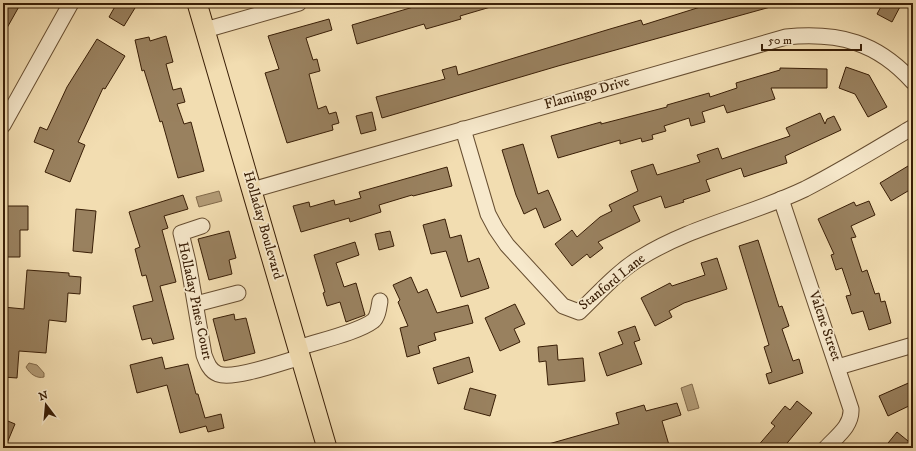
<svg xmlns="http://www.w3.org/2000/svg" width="916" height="451" font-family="'IM FELL DW Pica',serif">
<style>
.water{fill:#b39c77;stroke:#826a4a}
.building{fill:#99815f;stroke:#391e06}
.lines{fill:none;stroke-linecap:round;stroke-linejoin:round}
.minor-casing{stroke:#674e31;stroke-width:17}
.major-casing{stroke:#391e06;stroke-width:21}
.minor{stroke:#f7e9cc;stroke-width:15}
.major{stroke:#f2ddb1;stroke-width:19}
.labels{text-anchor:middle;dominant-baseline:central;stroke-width:3.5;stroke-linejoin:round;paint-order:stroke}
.street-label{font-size:14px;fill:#391e06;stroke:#f7e9cc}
</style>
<rect width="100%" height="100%" fill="#f2ddb1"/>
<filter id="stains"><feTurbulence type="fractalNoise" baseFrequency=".005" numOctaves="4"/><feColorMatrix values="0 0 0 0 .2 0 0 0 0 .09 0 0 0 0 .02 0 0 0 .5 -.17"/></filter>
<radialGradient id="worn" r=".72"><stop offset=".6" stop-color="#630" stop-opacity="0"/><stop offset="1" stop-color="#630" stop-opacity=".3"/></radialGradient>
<g class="water">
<path d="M219,191L222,201L199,207L196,197Z"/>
<path d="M29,363L37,365L44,373V377C37,379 30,374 26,367Z"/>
<path d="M692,384L699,408L688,411L681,388Z"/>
</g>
<g class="building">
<path d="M3,3H21L3,35Z"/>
<path d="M117,3H138L124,26L109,17Z"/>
<path d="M427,3H493L494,6L460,16L461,19L426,29L424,24L357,44L352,25Z"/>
<path d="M713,3H774V6L558,66L382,118L376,97L445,79L442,70L456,66L458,75L610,29L641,20L643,25Z"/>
<path d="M883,3H902L892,22L877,14Z"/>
<path d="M329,19L332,30L306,38L313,60L317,59L320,71L309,74L318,109L326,106L329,114L336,112L339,123L332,125L333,130L287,143L265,73L279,69L268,36Z"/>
<path d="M166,36L173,62L166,64L173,90L181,88L185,102L177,104L184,124L191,122L204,171L178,178L162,121L160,122L144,70L142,71L135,40L149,37L150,41Z"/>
<path d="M97,39L125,56L105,89L103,88L78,142L85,145L70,182L45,172L54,150L34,142L40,127L47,130L67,87Z"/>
<path d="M846,67L869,75L887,107L868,117L855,94L839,88Z"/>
<path d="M780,68L827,69V88H771L775,99L727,113L724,105L702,112L705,122L691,126L689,118L664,126L666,131L652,135L653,139L642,142L641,138L620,144V140L558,158L551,136L601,122V124L667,107V105L709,93L710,97L737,88L736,83L780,70Z"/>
<path d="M372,112L376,130L361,134L356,116Z"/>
<path d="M820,113L825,124L827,119L834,116L841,130L785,156L787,163L744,177L741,168L706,180L710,191L683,200L684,202L665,208L661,196L633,206L640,221L598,242L603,248L590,258L587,254L572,266L555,244L572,230L577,237L600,217L612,211L609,205L638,191L631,171L653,164L657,175L700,162L697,155L718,148L722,159L790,136L786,128Z"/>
<path d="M523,144L538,194L548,190L561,220L544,228L536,208L524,214L516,195L502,150Z"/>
<path d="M913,163V188L891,201L880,183Z"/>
<path d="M447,167L452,186L413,196L412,195L379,205L381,212L350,222L349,218L301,232L293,206L309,202L310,207L334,200L335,205L361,198L359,192Z"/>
<path d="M183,195L188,209L164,216L168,228L162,230L176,282L160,286L174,339L153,344L151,338L142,340L133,306L153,301L146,275L142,276L135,249L140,247L129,212Z"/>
<path d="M869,201L875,215L851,226L856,237L851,238L862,272L867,270L875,294L879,293L881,302L885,301L891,323L869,330L863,311L852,314L846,296L851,295L842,268L836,270L831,255L834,254L818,219L854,202L856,206Z"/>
<path d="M5,206H28V230H20V257H3V208H5Z"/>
<path d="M76,209L96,211L92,253L73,251Z"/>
<path d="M445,219L450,238L461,235L468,262L479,258L489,288L461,297L446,251L431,254L423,225Z"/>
<path d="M229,231L236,258L229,260L232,274L209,280L198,239Z"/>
<path d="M390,231L394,246L379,250L375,234Z"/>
<path d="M758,240L779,307L782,306L789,326L782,329L793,361L799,359L803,373L769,384L766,374L772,372L764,347L769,345L739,246Z"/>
<path d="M355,242L359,255L336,263L344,287L356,283L365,315L346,322L340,302L327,306L323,293L325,292L314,255Z"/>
<path d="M717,258L727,289L684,303L669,311L672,317L655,326L641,298L670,283L672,286L705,275L701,263Z"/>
<path d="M27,270L69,273V276L81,277L80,294L68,293L66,322L49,320L46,353L19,351L17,378L3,377V307L24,309Z"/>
<path d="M411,277L418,293L427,289L437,313L468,305L473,323L434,333L436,340L418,346L420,353L407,357L400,328L408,326L398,302L400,300L393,285Z"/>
<path d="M515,304L525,324L514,329L520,342L500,351L485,318Z"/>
<path d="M234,314L235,320L246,318L255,353L224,361L213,319Z"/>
<path d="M635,326L640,340L634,342L642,364L607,376L599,353L623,344L618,332Z"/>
<path d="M557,345L558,360L583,358L585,381L548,385L546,361L539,362L538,347Z"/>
<path d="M162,357L165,369L188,364L196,394H198L205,418L221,414L224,428L208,432L206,426L180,433L167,385L137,393L130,365Z"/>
<path d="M469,357L473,372L438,384L433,368Z"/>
<path d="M913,381V404L888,416L879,396Z"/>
<path d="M470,388L496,395L490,416L464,409Z"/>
<path d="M797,401L812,413L783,448H756L775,426L771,423L785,406L790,410Z"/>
<path d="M677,403L681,415L662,421L669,445L657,448H545V445L619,424L616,413L644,405L646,411Z"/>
<path d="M3,419L15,424L5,448H3Z"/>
<path d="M897,432L913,445V448H884Z"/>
</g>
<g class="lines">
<g class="minor-casing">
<g id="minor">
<path d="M205,30L299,3"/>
<path d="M3,125L71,3"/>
<path d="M463,129L488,214L496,229L507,245L563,306L579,312C598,294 617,272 640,258C691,226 751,215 805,189C842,170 878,148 913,127"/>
<path d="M252,190L786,37C839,32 877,42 913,82"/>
<path d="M781,199L851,409C852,426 837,436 826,448"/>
<path d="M202,226L181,233L188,262L204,355C207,363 210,371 218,374C234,380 283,362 301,357"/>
<path d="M196,304L238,293"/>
<path d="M298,348C318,341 357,333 373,321C378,317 379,307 380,301"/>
<path d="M838,367L913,345"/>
</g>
</g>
<g class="major-casing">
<path id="major" d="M197,3L327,448"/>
</g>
<use href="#minor" class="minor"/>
<use href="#major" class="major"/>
</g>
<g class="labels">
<g class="street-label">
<text transform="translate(587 93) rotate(-16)">Flamingo Drive</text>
<text transform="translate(263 225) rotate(74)">Holladay Boulevard</text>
<text transform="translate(612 282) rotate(-39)">Stanford Lane</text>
<text transform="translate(195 301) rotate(78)">Holladay Pines Court</text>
<text transform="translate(825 326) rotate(71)">Valene Street</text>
</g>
</g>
<rect width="916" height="451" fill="none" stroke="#f2ddb1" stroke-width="16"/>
<rect x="4" y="4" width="908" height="443" fill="none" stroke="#391e06" stroke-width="2"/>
<rect x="8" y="8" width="900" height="435" fill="none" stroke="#391e06"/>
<g transform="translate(46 405) rotate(344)" stroke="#f7e9cc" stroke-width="3" paint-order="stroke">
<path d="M0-3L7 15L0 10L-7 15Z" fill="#391e06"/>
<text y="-6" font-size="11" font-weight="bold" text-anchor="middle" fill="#391e06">N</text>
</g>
<path d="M762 44v6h99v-6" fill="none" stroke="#391e06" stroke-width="2"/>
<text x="768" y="44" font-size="12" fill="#391e06" stroke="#f7e9cc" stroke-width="3" paint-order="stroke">50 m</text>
<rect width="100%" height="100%" filter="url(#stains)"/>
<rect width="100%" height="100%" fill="url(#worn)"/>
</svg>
